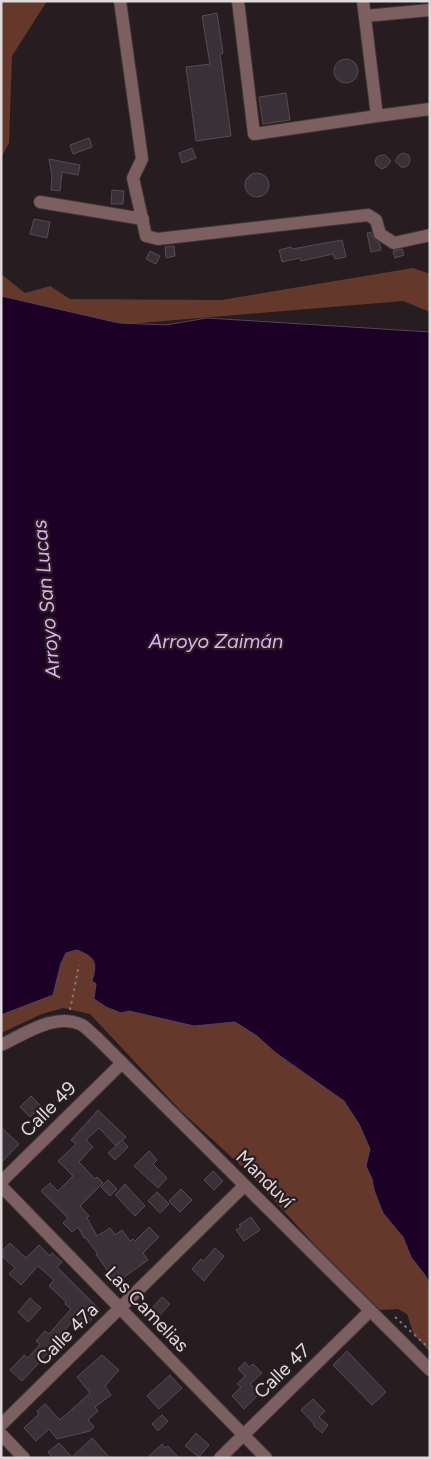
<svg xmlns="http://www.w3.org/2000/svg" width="431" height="1459" font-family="Figtree,sans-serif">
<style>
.green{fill:#65382c}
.water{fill:#1c0026;stroke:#57415c}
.building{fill:#3a3037;stroke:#564b53}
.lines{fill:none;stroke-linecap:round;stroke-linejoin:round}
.minor-casing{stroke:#413639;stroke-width:14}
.path{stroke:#847a7d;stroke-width:2;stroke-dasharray:2.5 4;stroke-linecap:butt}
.minor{stroke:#7c5f60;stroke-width:12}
.labels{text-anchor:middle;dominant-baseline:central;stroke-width:4.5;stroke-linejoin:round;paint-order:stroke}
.street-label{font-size:19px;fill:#e0d8da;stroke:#271c1f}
.water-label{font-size:20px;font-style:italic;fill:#e1acf5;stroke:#271c1f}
</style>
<rect width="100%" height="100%" fill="#271c1f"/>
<g class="green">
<path d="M1,1H47L12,56L9,143L1,158Z"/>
<path d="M413,268L430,274V312L403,301L44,331L1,305V274L25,293L50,286L70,299L221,300Z"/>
<path d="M77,950C95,957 98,962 92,981L96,984L94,999L121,1013L129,1011L194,1026L235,1022L257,1036L276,1053L344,1101L359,1124L370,1149L366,1166L372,1179L374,1190L383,1213L403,1237L411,1257L425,1275L430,1284V1352L414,1335L407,1314L398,1309L380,1310L314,1244L249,1173L181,1111L90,1014L63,1008L42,1014L1,1033V1015L53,995L61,963L66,953Z"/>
</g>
<path class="water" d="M1,296L119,323L166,325L207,318L430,332V1284L425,1275L411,1257L403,1237L383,1213L374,1190L372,1179L366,1166L370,1149L359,1124L344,1101L276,1053L257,1036L235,1022L194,1026L129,1011L121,1013L106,1007L94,999L96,984L92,981C98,962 95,957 77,950L66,953L61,963L53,995L1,1015Z"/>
<g class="building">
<path d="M217,13L223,53L220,54L231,136L196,141L186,67L210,64L202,16Z"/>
<circle cx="346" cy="71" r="12"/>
<path d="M286,93L290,120L263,124L259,97Z"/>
<path d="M89,138L92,147L73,154L70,145Z"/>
<path d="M192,148L196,158L182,163L179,153Z"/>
<path d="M403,153L409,155L410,160L409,164L406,167H401L395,161L399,155Z"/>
<path d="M381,155H385L391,161L386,167L382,169L376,165L375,161L377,157Z"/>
<path d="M49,159L80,165L78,175L62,172L60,191L51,190L52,175Z"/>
<circle cx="257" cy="185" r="12"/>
<path d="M112,190L124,191L123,204H111Z"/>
<path d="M34,219L50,222L47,238L30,234Z"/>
<path d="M371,232L375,240L380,244L381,250L371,252L367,233Z"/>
<path d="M342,240L346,257L335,259L333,254L301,261L300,258L282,262L279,250L291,247L292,249Z"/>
<path d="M174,246L175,256L166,258L165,247Z"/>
<path d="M402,249L404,255L395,258L393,251Z"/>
<path d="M150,251L160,256L156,264L146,259Z"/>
<path d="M31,1096L41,1106L30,1117L20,1107Z"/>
<path d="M98,1110L126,1137L122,1140L128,1147L115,1160L108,1153L121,1141L116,1146L99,1128L86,1140L93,1147L79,1162L95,1179L97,1177L103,1183L80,1206L89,1216L87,1218L97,1236L110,1228L115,1235L122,1230L130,1241L133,1239L135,1241L149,1227L159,1237L143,1253L148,1260L116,1283L96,1254L97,1253L86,1238H84L78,1227L72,1232L63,1223L68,1218L41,1191L50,1183L58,1191L73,1176L58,1161L76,1144L71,1140Z"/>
<path d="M1,1127L19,1144L1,1163Z"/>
<path d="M149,1151L157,1160L153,1164L167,1178L158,1188L134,1166Z"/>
<path d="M213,1171L223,1181L214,1190L204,1180Z"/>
<path d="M108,1180L117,1189L110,1196L101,1187Z"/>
<path d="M125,1184L145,1206L135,1216L115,1195Z"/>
<path d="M181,1189L192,1200L180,1212L169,1201Z"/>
<path d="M157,1192L169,1204L160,1213L148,1201Z"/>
<path d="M251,1217L260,1230L244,1241L236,1230L241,1227L239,1225Z"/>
<path d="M10,1243L26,1258L39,1245L50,1256L52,1253L62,1262L57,1267L100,1310L85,1326L76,1317L65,1330L70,1335L52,1355L49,1352L22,1381L10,1370L24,1355L28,1358L40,1344L36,1341L45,1331L49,1334L71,1309L65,1304L66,1302L49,1286L54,1280L38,1266L21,1285L9,1274L15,1268L1,1255V1252Z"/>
<path d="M215,1248L224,1256L204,1281L192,1269L201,1259L204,1261Z"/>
<path d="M162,1297L170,1304L154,1321L146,1314Z"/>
<path d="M30,1298L41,1308L28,1322L18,1312Z"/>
<path d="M347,1351L386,1392L372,1405L333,1365Z"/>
<path d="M102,1355L119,1370L105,1386L111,1395L95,1407L98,1411L88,1420L94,1427L90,1431L57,1439L49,1429L36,1441L24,1428L39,1414L37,1411L45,1404L60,1420L90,1393L77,1377Z"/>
<path d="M245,1362L249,1367L253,1364L262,1373L250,1384L260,1393L244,1409L232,1396L241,1387L237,1384L245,1376L238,1369Z"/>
<path d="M170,1375L182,1388L159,1409L147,1396Z"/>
<path d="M313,1399L325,1411L319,1417L328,1425L322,1433L313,1425L314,1424L301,1410Z"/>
<path d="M162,1415L168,1421L158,1431L152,1424Z"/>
<path d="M196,1433L209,1445L199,1457L185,1446Z"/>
<path d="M92,1438L110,1458H53L48,1452L59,1443L72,1457Z"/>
<path d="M162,1444L165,1448L168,1446L179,1458H147Z"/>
</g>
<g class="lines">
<g class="minor-casing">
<g id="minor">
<path d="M120,1L142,159L133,178L146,236L158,239L368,215L376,220L380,234L394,243L430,235"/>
<path d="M238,1L254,134L377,116L430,109"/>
<path d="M363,1L377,116"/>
<path d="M365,16L430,10"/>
<path d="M40,202L143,219"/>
<path d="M1,1045C25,1034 55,1012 82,1025C87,1028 92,1034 97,1038L430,1370"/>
<path d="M1,1182L122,1063"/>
<path d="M1,1186L266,1458"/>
<path d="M1,1425L244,1186"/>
<path d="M1,1434L24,1458"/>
<path d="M220,1458L370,1311"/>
</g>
</g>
<g class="path">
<path d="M70,1010L79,965"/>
<path d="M395,1317L430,1349"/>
</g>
<use href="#minor" class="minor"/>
</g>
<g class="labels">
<g class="street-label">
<text transform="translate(48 1109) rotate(-45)">Calle 49</text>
<text transform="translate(265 1179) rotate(45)">Manduví</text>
<text transform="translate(147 1309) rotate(46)">Las Camelias</text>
<text transform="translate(67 1334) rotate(-45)">Calle 47a</text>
<text transform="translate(282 1371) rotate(-44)">Calle 47</text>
</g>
<g class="water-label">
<text transform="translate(46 599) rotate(-95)">Arroyo San Lucas</text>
<text x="216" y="641">Arroyo Zaimán</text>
</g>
</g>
<rect width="431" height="1459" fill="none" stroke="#e0d8da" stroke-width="5"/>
</svg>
